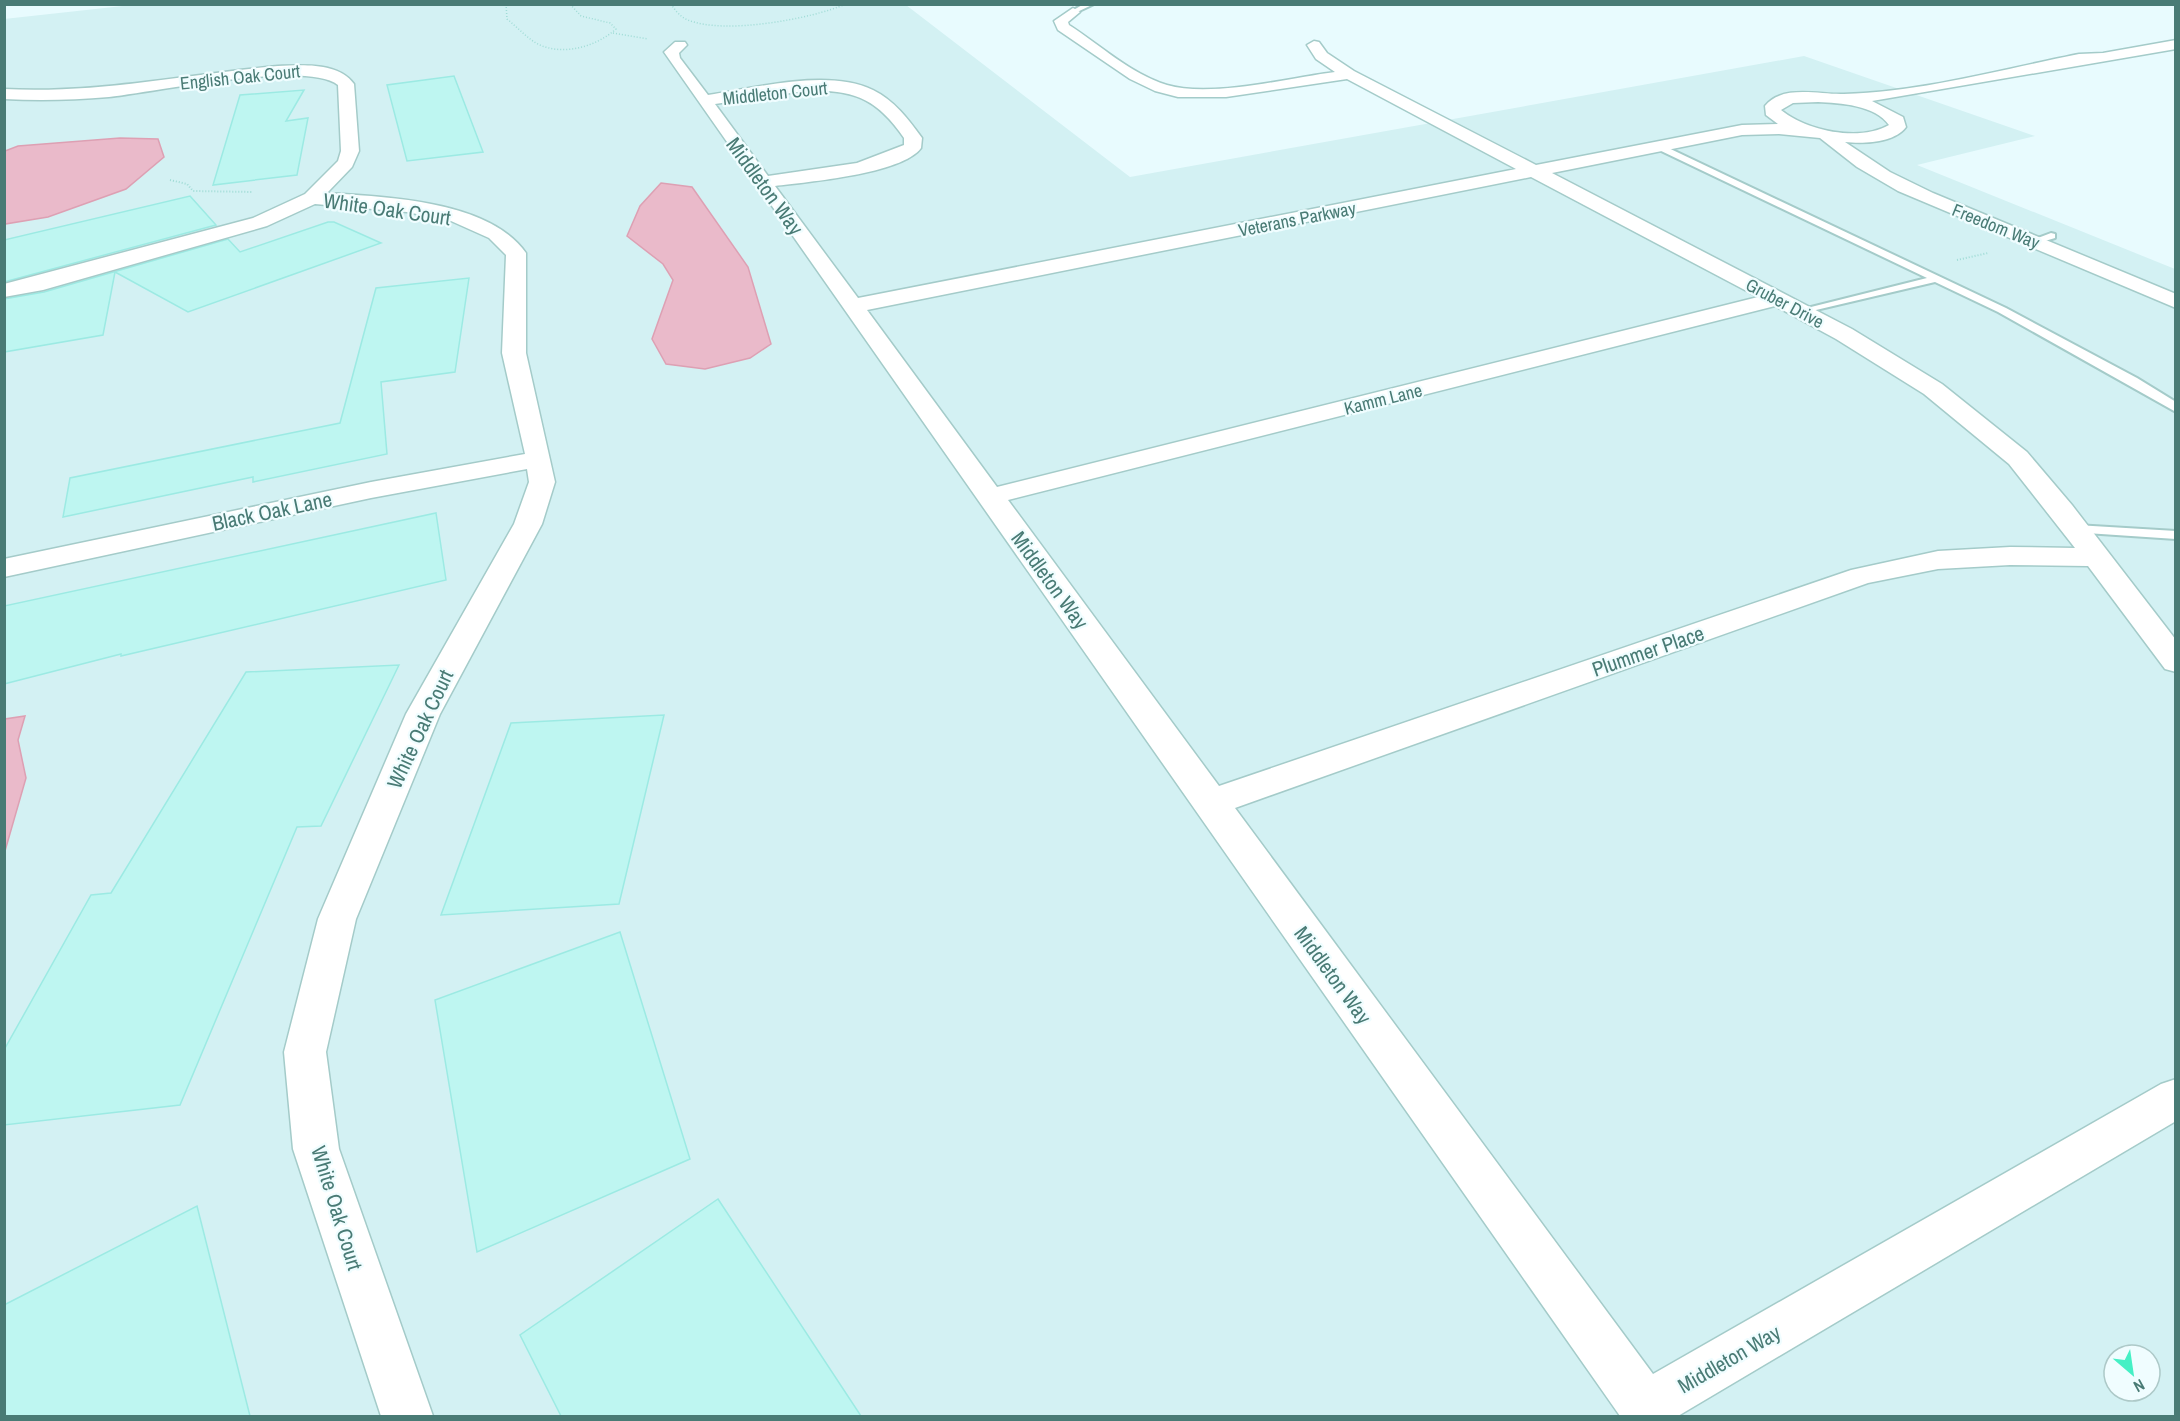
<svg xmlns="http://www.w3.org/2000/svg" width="2180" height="1421" font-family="'Archivo Narrow',sans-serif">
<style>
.residential{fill:#d3f1f3;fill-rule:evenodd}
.water{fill:#eabaca;stroke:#dda0b3;stroke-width:1.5}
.building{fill:#bef6f1;stroke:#9ceae3;stroke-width:1.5}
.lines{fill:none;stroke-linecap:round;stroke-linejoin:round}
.service-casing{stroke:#a4cbc9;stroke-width:4}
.minor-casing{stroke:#a4cbc9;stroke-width:3}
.path-far1{stroke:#a0dcd6;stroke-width:1.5;stroke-dasharray:1 2;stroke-linecap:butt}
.path{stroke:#a0dcd6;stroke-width:2;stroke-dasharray:1 2;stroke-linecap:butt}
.service{fill:#fff;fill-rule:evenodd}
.minor{fill:#fff;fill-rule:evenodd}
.labels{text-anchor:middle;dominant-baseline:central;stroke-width:4.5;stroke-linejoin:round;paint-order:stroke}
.far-street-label{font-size:18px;fill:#497b75;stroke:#f0fdff}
.street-label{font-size:21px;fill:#497b75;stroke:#f0fdff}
</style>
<rect width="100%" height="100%" fill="#e8fbfe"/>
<path class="residential" d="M141,4L906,5L1130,177L1804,56L2035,136L1917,165L2175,269V1416H5L4,19ZM2114,1355H2150V1391H2114Z"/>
<g class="water">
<path d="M120,138L158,139L164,157L126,189L48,217L5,224V151L18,146Z"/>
<path d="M661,183L692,187L748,267L771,344L750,358L705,369L666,364L652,339L673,280L663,264L627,236L640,206Z"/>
<path d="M25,716L18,740L26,778L5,851V719Z"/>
</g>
<g class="building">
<path d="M454,76L483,152L407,161L387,85Z"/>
<path d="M304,90L286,121L308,118L297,175L213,185L240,95Z"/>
<path d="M190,196L216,225L4,282V240Z"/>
<path d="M328,222H334L381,243L188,312L115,272L103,335L4,352V299L44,292L228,239L240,252Z"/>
<path d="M469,278L455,372L381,382L387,454L253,482V477L63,517L70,478L340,423L376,288Z"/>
<path d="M436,513L446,580L121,656V654L4,684V606Z"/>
<path d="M399,665L321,826L297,827L180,1105L4,1125V1050L91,895L111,893L246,672Z"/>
<path d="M664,715L619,904L441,915L511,723Z"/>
<path d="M620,932L690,1159L477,1252L435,1000Z"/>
<path d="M718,1199L861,1416H561L520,1335Z"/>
<path d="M197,1206L250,1416H4V1305Z"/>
</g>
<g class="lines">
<g class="service-casing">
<g id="service">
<path d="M1084,4H1094L1075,13L1070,12Z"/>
<path d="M1660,144L2006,308L2137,378L2176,402V412L1998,312L1935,282L1799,314V310L1927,278L1657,149L1656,147Z"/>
<path d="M2051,233L2055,234V238L2035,244L2030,241Z"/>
<path d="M2076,525L2176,531V539L2071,532V526Z"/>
</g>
</g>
<g class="minor-casing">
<g id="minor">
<path d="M1073,8L1080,12L1068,22L1069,25C1100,45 1131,74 1167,85C1211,98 1288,78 1335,72L1316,59L1307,45L1314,41L1319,42L1327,53L1354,71L1536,165L1742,125L1778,124L1766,115L1765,106C1782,84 1820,95 1844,94C1921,92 2003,69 2079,54L2103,53L2176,40V49L1872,101L1903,117L1906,127C1894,143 1864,144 1845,142L1890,172L1933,193L2176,294V308L1898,191L1857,167L1820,138L1779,134L1742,135L1552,173L1852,329L1942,384L2027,452L2072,505L2176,640V672L2165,669L2088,566L2010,565L1938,569L1868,583L1235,808L1653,1374L2161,1084L2176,1079V1121L1678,1416H1620L664,52L675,42H685L687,45L679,53L680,58L708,95C755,88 828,68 873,90C894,100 909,120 922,138L921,148C902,174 807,182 775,186L858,298L1516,169L1347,79L1226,97H1178L1155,91L1130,79L1058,30L1054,21ZM804,91C852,89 876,97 904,138V145L857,163L768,176L715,104ZM1818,102C1840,103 1875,105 1889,125C1859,142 1807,131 1781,110L1793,103ZM1531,177L1758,297L997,487L867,310ZM1775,306L1836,339L1924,394L2009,464L2075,548L2010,547L1938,551L1851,570L1219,786L1008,500Z"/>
<path d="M278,66C302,65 338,62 354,84L359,151L352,167L327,193C386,197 489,200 526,253V353L555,482L542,524L440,714L356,919L326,1052L339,1149L433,1416H381L293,1149L284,1052L318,919L406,714L514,524L529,482L527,469L371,498L4,577V559L371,482L525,454L502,353L506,255L489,238L451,221L407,212L315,204L267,226L43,290L4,297V284L253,218L305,194L338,161L341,151L338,85C306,60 156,92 109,97C74,100 40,101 4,99V89C97,94 186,74 278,66Z"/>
</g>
</g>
<g class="path-far1">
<path d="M506,4L507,19C517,27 526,37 536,43C561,57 596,47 616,29L610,23L581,16L570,4"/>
<path d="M671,4C675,10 680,17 688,20C724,35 811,19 846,4"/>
<path d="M613,33L648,39"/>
</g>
<g class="path">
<path d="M170,180L187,184L193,191L253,192"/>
<path d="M1957,260L1988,253"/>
</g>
<use href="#service" class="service"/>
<use href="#minor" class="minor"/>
</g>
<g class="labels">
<g class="far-street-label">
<text transform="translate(240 77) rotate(-6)">English Oak Court</text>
<text transform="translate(775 93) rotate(-6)">Middleton Court</text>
<text transform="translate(1297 219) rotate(-11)">Veterans Parkway</text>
<text transform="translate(1996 226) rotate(22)">Freedom Way</text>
<text transform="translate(1785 303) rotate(28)">Gruber Drive</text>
<text transform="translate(1383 399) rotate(-14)">Kamm Lane</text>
</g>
<g class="street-label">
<text transform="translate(765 186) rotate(54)">Middleton Way</text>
<text transform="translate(387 209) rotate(8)">White Oak Court</text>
<text transform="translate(272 511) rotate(-12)">Black Oak Lane</text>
<text transform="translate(1050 580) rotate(54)">Middleton Way</text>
<text transform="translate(1648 651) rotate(-19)">Plummer Place</text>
<text transform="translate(420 729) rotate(-65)">White Oak Court</text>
<text transform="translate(1333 975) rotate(54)">Middleton Way</text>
<text transform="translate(337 1208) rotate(73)">White Oak Court</text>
<text transform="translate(1729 1359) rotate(-30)">Middleton Way</text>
</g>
</g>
<rect width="2180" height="1421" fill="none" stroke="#497b75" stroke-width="12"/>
<g transform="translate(2132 1373) rotate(151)"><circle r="28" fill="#f0fdff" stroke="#adc9c8" stroke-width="1.5"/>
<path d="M0-4.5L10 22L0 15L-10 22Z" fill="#45f0c5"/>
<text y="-9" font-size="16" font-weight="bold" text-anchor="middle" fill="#497b75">N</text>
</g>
</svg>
